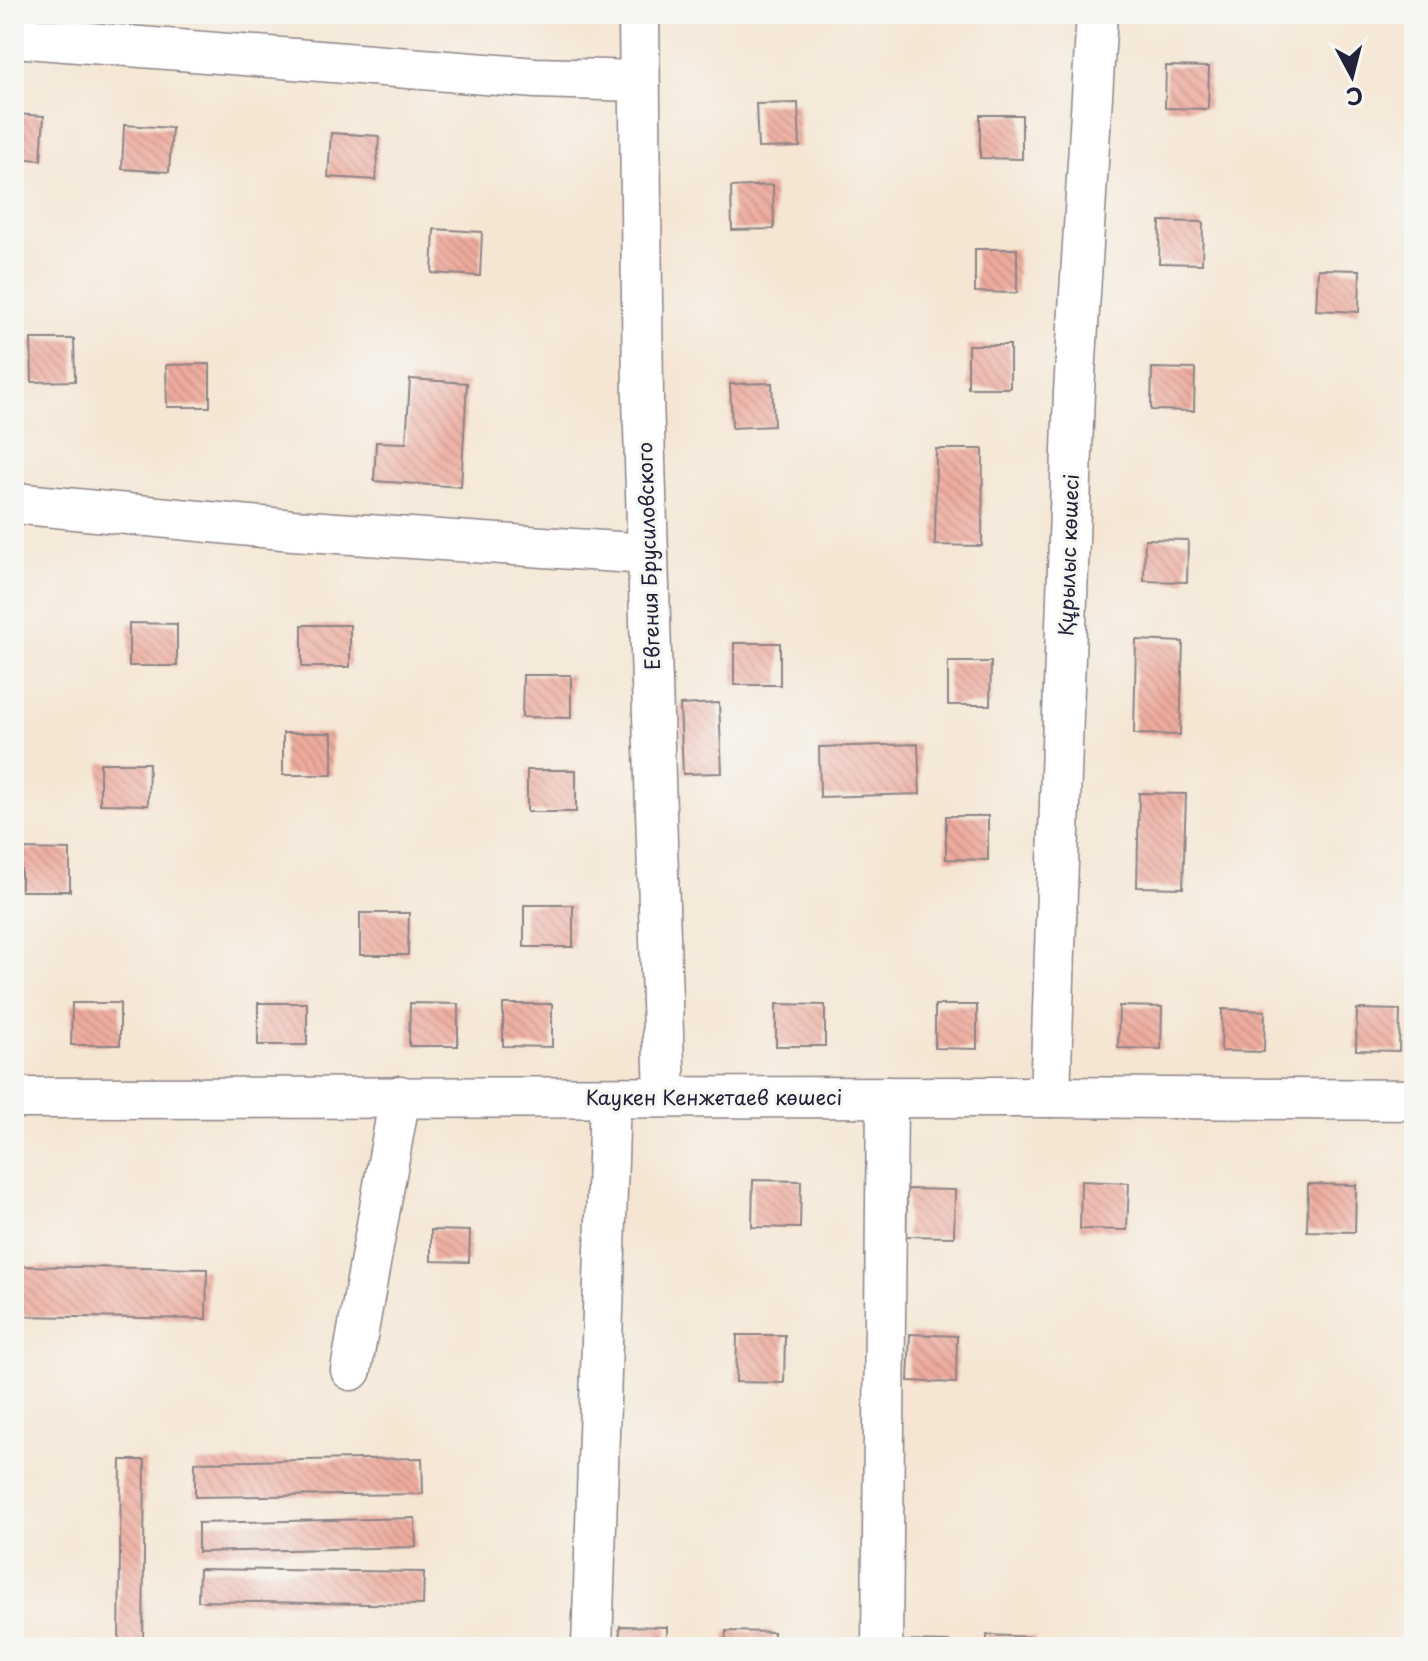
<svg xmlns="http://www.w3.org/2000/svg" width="1428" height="1661" font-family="'Playpen Sans',sans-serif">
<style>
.building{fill:url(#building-back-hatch)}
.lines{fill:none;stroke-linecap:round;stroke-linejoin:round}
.minor-casing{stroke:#8c8487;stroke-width:43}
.minor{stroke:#fff;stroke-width:40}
.labels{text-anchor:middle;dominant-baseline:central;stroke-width:6;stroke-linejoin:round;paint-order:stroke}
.street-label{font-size:20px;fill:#22223b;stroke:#f6f6f2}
</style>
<defs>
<pattern id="building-back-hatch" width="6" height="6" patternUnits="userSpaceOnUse" patternTransform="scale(2)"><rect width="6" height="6" fill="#edaa9d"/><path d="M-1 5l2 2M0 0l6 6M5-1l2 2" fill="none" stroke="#cb9288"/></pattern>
</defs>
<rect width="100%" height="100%" fill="#f6f6f2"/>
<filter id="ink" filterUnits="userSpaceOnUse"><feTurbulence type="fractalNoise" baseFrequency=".0125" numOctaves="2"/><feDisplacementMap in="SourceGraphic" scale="16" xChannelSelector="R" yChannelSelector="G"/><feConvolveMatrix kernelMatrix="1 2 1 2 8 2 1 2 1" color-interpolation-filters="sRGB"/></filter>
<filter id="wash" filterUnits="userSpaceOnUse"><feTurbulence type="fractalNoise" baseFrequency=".006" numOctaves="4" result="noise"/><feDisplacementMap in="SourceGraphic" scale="32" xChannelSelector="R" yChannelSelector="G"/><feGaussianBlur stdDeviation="1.8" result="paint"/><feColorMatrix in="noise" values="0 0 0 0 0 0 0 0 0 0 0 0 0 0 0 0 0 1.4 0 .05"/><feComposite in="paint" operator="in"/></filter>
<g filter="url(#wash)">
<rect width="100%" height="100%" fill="#f5e6d3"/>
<g id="blocks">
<g class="building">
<path d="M1166,66L1209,67L1208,109L1165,108Z"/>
<path d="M798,103L800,147L758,148L756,104Z"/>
<path d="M14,114L44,116L41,160L14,158Z"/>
<path d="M980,115H1022V159L980,158Z"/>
<path d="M124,125L172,128L169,172L122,169Z"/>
<path d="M331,133L379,136L376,180L328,177Z"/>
<path d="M773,185L774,229L732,230L731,187Z"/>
<path d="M1160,221L1203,222L1202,264L1159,263Z"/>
<path d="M434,229L482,232L480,276L432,273Z"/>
<path d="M975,249H1017V293L975,292Z"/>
<path d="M1318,269L1360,270L1359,312L1316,310Z"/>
<path d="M31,339H74L75,381L32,382Z"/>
<rect x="968" y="345" width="42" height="43"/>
<path d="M210,364V407H167L166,365Z"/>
<path d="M1152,368L1195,369L1194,411L1151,410Z"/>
<path d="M410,379L467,383L461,487L374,481L376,442L406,443Z"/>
<path d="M772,383L774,426L732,428L730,384Z"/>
<path d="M936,449H983L982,546L935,545Z"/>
<path d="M1145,539L1188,540L1187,582L1144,581Z"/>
<path d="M129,623L177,624V666H129Z"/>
<rect x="302" y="625" width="48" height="42"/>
<path d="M1136,640L1183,642L1180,735L1134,734Z"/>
<rect x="734" y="643" width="46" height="42"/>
<path d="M948,662H991L990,705H948Z"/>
<path d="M523,675H571V718L522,717Z"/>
<path d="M719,703L722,773L683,774L680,705Z"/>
<rect x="283" y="733" width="49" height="42"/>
<path d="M918,744L920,794L820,797L819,747Z"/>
<path d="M100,763H149L148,805L100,804Z"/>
<rect x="527" y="770" width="49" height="42"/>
<path d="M1139,793L1186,794L1183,888L1137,887Z"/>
<path d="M946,816H988V860L946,859Z"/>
<path d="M21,849L70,850V891H21Z"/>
<rect x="524" y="905" width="49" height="42"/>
<path d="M360,913H409L408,955H360Z"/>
<path d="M72,1003H120V1045H71Z"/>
<rect x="258" y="1003" width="49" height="42"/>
<path d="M410,1003L458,1004V1046H409Z"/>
<path d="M503,1004H552V1047L503,1046Z"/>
<path d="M776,1004L825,1005V1046H776Z"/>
<path d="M935,1005H977V1049L935,1048Z"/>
<path d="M1119,1006L1162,1007L1161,1049L1118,1048Z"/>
<path d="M1222,1009L1265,1011L1264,1052L1221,1051Z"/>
<path d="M1357,1009L1400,1010L1399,1051L1356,1050Z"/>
<path d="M753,1180L801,1181L800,1228L752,1227Z"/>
<path d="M1081,1181L1129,1183L1127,1230L1080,1229Z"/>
<path d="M1308,1184L1356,1185L1355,1232L1307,1231Z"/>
<path d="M907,1189L955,1190L954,1237L906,1236Z"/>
<path d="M431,1230L470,1231L469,1262L431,1261Z"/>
<path d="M14,1266L207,1269L206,1319L14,1316Z"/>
<path d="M910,1334L957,1336L956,1383L908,1381Z"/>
<path d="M737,1335H785L784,1383L736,1382Z"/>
<path d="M422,1458L423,1494L195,1497V1462Z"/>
<path d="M121,1460H145L143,1647H119Z"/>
<path d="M415,1518L416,1547L198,1552V1523Z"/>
<path d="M199,1569L424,1572L423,1605L198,1601Z"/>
<path d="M620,1626L667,1627V1647H619Z"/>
<path d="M726,1631L773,1632V1647H725Z"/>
<path d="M987,1635L1035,1637L1034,1647H987Z"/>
<path d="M901,1641L949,1642V1647H901Z"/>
</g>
</g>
</g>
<g filter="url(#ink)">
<use href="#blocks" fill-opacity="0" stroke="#8c8487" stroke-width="2"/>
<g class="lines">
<g class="minor-casing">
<g id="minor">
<path d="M639,14L643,397L665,1097"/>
<path d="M14,37L536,78L639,81"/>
<path d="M14,503L293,530L648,554"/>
<path d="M1050,1097L1074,392L1097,14"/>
<path d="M14,1098L1050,1097L1414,1100"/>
<path d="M351,1370L400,1096"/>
<path d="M592,1647L610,1098"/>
<path d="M882,1647L887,1097"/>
</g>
</g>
<use href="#minor" class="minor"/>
</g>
</g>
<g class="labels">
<g class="street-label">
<text transform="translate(1068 555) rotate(-88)">Құрылыс көшесі</text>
<text transform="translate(648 556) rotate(-92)">Евгения Брусиловского</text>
<text x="714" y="1097">Каукен Кенжетаев көшесі</text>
</g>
</g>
<rect width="1428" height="1661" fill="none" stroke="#f6f6f2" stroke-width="48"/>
<g transform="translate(1352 76) rotate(173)" stroke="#f6f6f2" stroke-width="6" paint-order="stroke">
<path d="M0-6L14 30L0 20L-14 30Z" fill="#22223b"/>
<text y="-12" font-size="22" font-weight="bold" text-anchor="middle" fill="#22223b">С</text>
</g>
</svg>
